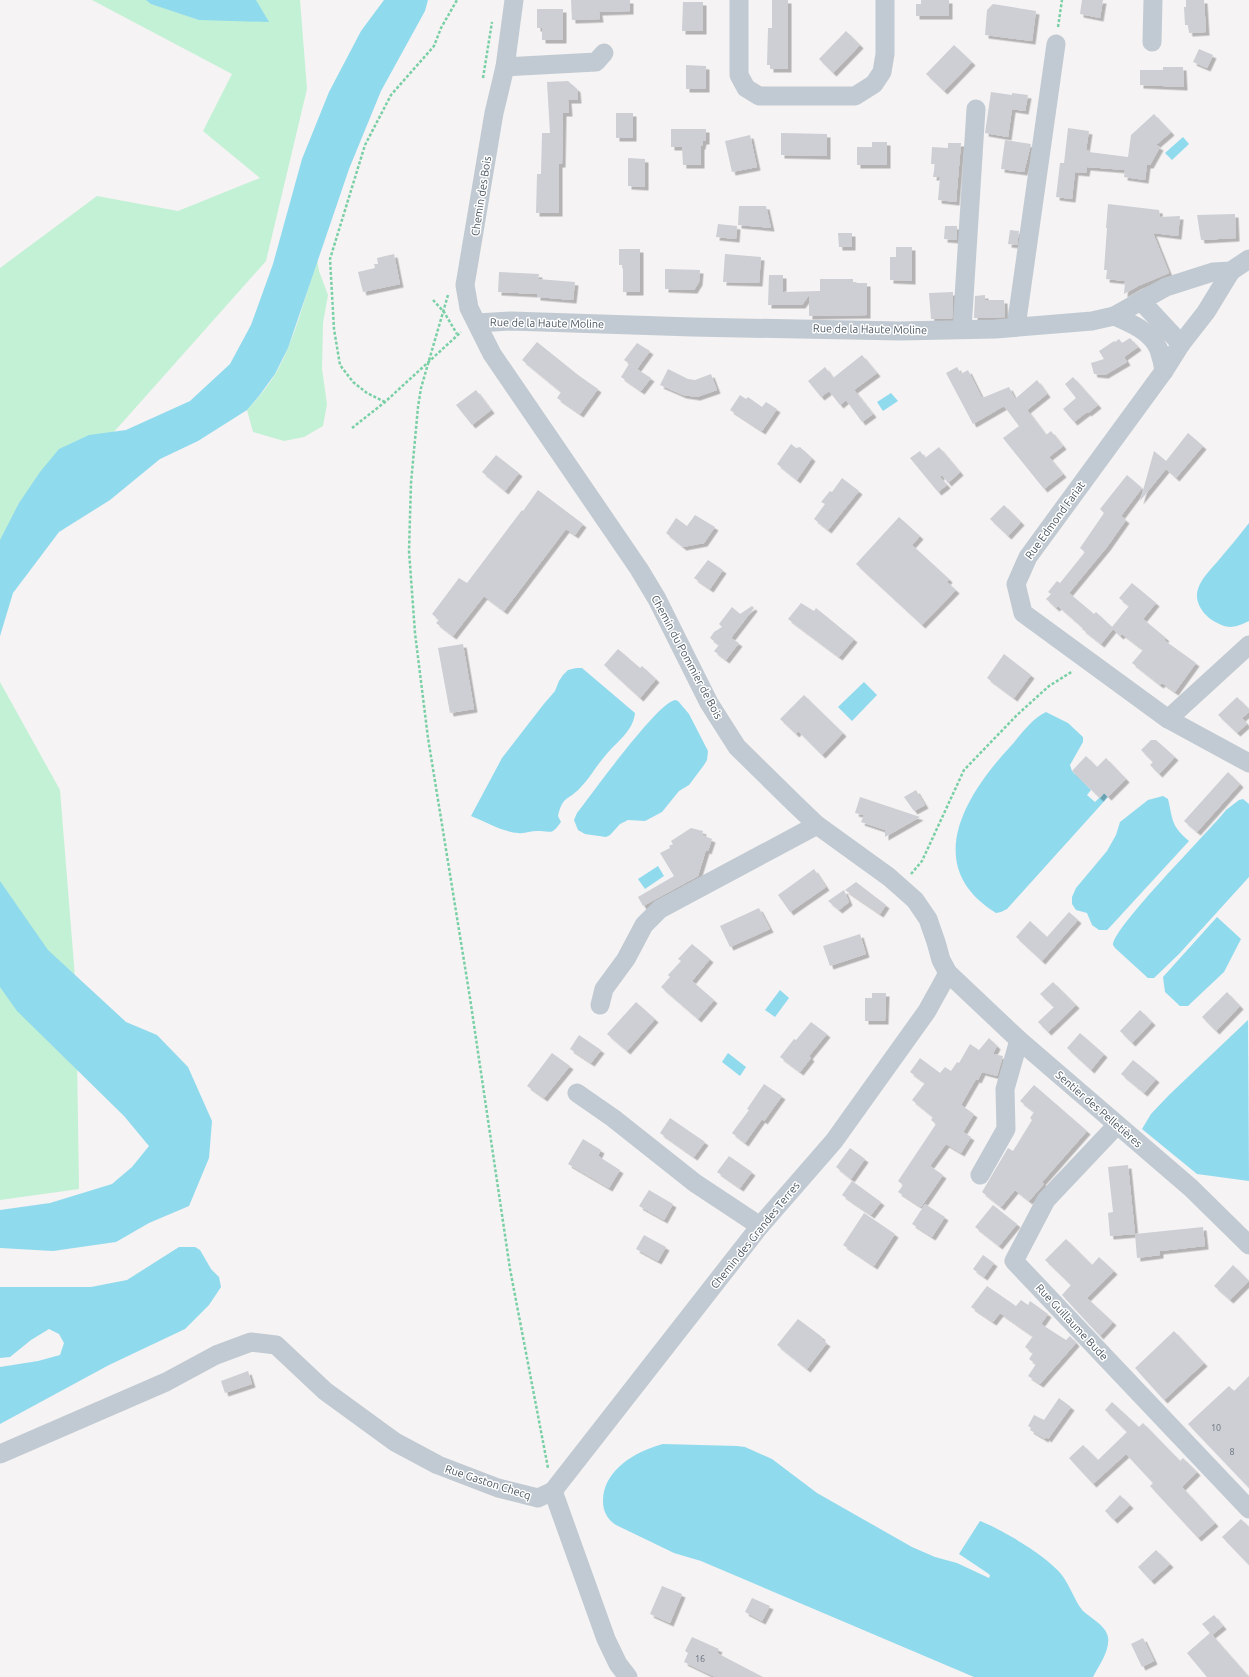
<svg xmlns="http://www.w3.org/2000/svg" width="1249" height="1677" font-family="Ubuntu,sans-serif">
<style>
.green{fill:#c3f1d5}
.water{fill:#90daee}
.building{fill:#cdcfd5;filter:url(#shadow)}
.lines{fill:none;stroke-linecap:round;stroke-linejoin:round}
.path{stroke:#7ad0a6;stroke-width:2.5;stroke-dasharray:3 2;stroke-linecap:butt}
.minor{stroke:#c1cad2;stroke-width:19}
.labels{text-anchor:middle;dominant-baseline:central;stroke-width:3;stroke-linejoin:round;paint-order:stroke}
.number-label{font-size:9px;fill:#6b747e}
.street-label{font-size:11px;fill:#4a5661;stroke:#fff}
</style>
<defs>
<filter id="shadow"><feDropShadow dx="3.5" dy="3.5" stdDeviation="0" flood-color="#0004"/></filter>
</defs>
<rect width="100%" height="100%" fill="#f5f3f3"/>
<g class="green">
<path d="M92,0H300L307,89L266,261L0,560V268L97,196L178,211L260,178L203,131L232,74Z"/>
<path d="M317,260L319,271L328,295L323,323L322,369L327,404L323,426L304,437L284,441L253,432L247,410C257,399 268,387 276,373C295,339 305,297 317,260Z"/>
<path d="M0,682L60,790L76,990L79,1189L0,1200Z"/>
</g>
<g class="water">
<path d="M146,0H256L269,22L199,20L151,4Z"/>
<path d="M384,0H428L425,11L381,91L349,169L288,348L275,374L259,396L247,410L198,441L160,459L110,500L59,532L13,593L0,636V540L19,503L40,472L59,449L89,435L126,430L190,401L230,364L251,325L273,264L302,159L329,92L361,31Z"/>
<path d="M1183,137L1189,144L1172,160L1165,153Z"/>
<path d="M891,393L898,401L883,411L877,402Z"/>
<path d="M1249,523V621C1234,628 1228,630 1212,620C1202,613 1194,601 1198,589C1201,579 1211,569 1218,561C1228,549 1239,536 1249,523Z"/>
<path d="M576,668H582L635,713C633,732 616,742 605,756C596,766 590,778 580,788C568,801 563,795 558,816L561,822C550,837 552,830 537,831C531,831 524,834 518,833C503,832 486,822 471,816L502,758L543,705L555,691L559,681L563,675L568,670Z"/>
<path d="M864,682L877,695L852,721L838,707Z"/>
<path d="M675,700L678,701L689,714L708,751L707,760L704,765L689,785L679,791L662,812L645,821L628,820L620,824L610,835L606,837L585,834L578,830L574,820L577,813C592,794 657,703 675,700Z"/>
<path d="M1046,712L1068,723L1083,737V742L1070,765L1072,771L1091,790L1087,795L1095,802L1104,793L1108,797L1007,909L1001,912L996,913C922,867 964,797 1009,748C1020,736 1030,720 1046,712Z"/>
<path d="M1163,796L1168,799C1173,820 1171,826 1189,841L1110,927L1107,930H1099L1092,925L1087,913L1076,910L1072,904V897L1076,888L1107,851L1116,835L1120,822L1148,800Z"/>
<path d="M1243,799L1249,804V877L1179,954L1154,978H1148L1115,948L1113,945C1113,927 1209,832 1226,810L1239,800Z"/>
<path d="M658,866L664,876L645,889L638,879Z"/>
<path d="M0,881L48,950L126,1022L157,1035L188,1067L212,1121L209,1158L189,1206L149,1223L116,1242L53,1251L0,1248V1210L50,1203L112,1184L132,1167L149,1146L124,1116L17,1011L0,987Z"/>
<path d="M1217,917L1241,939L1224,972L1191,1003L1188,1006H1180L1165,992L1163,977Z"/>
<path d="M780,990L789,998L775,1017L765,1010Z"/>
<path d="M1248,1020L1249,1181L1197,1174L1142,1129L1151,1114L1169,1095Z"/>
<path d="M728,1053L746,1067L740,1076L722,1062Z"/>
<path d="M179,1247H195L200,1250L211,1269L219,1277L221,1287L209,1305L185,1329L109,1365L0,1424V1367L38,1361L60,1355L64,1343L59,1334L49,1329L31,1340L10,1357L0,1358V1287H91L127,1280Z"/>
<path d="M663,1444L737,1446L745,1447L772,1459L817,1493L912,1547L935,1557L957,1563L989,1578L990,1575L986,1572L959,1554L980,1521C1001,1529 1047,1556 1061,1574C1070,1585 1074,1600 1083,1611C1091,1618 1106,1626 1108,1637C1110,1651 1099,1665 1093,1677H974L701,1561L674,1553L616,1525C607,1519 603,1511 603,1501C603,1470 636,1451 663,1444Z"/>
</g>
<g class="building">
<path d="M571,0H630V11L599,12L600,19L572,20Z"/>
<path d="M772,0H788V69H770V65H767L768,28H772Z"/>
<path d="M921,0H949V16H916V4H921Z"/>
<path d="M1082,0H1103L1100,18L1080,14Z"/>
<path d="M1186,0H1204L1206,32L1189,33L1188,25H1185L1184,7H1186Z"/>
<path d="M683,2H703V31H682Z"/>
<path d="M993,4L1036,11L1032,41L985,35L987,10Z"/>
<path d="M537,9H563V40H542V28H537Z"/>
<path d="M846,31L860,45L833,73L819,59Z"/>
<path d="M954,45L972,62L944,91L926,74Z"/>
<path d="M1199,49L1213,55L1207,68L1193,62Z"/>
<path d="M686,65L706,66V89H686Z"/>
<path d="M1163,67H1183L1184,87L1140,85V70H1163Z"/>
<path d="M568,81L577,89L578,100H568L569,113H563L562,164H559V213H536L537,174H541L542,133H550L547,82Z"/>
<path d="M991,92L1012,95V93L1028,95L1025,111L1012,109L1008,137L985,133Z"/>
<rect x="616" y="113" width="17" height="25"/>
<path d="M1154,114L1171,132L1156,145L1160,147L1150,165H1147L1145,180L1124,177L1125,170L1087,167L1086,173L1075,172L1072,199L1056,197L1060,163H1064L1068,128L1089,131L1086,150H1089V152L1128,157L1131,135Z"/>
<path d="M671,129H706V141H703L702,146H701V165H683L682,147H671Z"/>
<path d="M781,133L827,134V156L781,155Z"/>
<path d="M750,135L757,167L732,172L725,141Z"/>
<path d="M1005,140L1031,144L1024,172L1001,169Z"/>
<path d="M872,142H887V165H857V147H872Z"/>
<path d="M948,143H961L956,202L938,200L940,177H933L935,164H931L932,147L948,148Z"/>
<path d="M628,158L645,159V187L628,186Z"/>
<path d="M1108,204L1159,210L1160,217L1180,216L1178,236L1153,233L1169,273L1138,286L1124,294L1125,281L1106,279L1107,270H1104L1107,228H1106Z"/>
<path d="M739,206H766L771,228L738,225Z"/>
<path d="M1235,214L1236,238L1201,240L1197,215Z"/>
<path d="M718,224L737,226L736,239L716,237Z"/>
<path d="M945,226H957V240L944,239Z"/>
<path d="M1010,230L1019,231L1017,245L1008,244Z"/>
<path d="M838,233H852V247H839Z"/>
<path d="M896,247H912V281L890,280V257H896Z"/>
<path d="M619,249H640V292H623V265H619Z"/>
<path d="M394,254L400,284L363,292L358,272L375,268L374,264H378L377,258Z"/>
<path d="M725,254L761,257L759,283L723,282Z"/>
<path d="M665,269L700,270L699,282L694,290L665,289Z"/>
<path d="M499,272L539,274L538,279L575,282L573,300L537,297V294L498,292Z"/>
<path d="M769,275H783V292L820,291V279H853V283H867V315L809,316V295L802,305H768Z"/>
<path d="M953,292L952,319H931L929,293Z"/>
<path d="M985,295V300H1004L1005,317L974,318L975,296Z"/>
<path d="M1130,338L1138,347L1124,357L1127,362L1105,375L1094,374L1091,363L1104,359L1099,351L1114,341L1115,342L1119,339L1122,343Z"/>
<path d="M537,342L578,375L598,389L580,414L557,398L561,392L522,360Z"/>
<path d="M637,343L650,351L637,369L624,360Z"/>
<path d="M862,355L877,373L854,390L873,414L862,422L846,400L840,405L829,391L821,397L808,381L825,367L833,378Z"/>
<path d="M629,364L651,378L641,391L621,377Z"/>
<path d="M957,367L961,374L968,370L982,398L1009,387L1015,399L1037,380L1047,394L1027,410L1046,435L1051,431L1063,446L1049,457L1063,474L1044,489L1003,438L1019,426L1004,406L973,424L946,373Z"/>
<path d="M668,369L688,379L695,380L711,374L717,390L697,397L683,395L660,385Z"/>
<path d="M1073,377L1098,405L1088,413L1087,412L1074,422L1063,409L1076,398L1065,384Z"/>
<path d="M476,390L491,410L472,425L456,405Z"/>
<path d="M740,395L746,399L748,397L762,407L766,402L777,409L762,431L730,410Z"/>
<path d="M1188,433L1203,446L1176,478L1166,469L1140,501L1154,451L1166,461Z"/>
<path d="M791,444L796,448L800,447L812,458L797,480L777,464Z"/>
<path d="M939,447L960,472L948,483L942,475L940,477L947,485L938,492L910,458L920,451L925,458Z"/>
<path d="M496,455L519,473L505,491L482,472Z"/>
<path d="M1127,475L1142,488L1121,516L1126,520L1107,547L1069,593L1094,614L1096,612L1112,627L1129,606L1119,598L1132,583L1156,603L1143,619L1166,638L1164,640L1196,663L1175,692L1162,683L1160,685L1132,663L1143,650L1122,634L1120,636L1113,629L1101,644L1082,629L1083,628L1058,606L1056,608L1046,599L1051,594L1048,592L1057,581L1060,583L1085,552L1080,548L1104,513L1100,509Z"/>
<path d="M842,478L859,491L828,530L814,519L825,504L821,502L830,491L832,492Z"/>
<path d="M538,490L583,524L575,535L566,529L504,611L484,596L453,636L436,623L439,620L432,614L459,578L467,583L522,510L523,511Z"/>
<path d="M1004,505L1021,522L1008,536L990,519Z"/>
<path d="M695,515L715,527L704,543L683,547L666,533L676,518L687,526Z"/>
<path d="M899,517L920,536L912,545L949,579L947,582L956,590L922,625L856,564Z"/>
<path d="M708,560L723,570L710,589L694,578Z"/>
<path d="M801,603L814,611L816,608L854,639L839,657L788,619Z"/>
<path d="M752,606L754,608L731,638L739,643L726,660L714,651L719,645L710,638L714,632L722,627L719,624L732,607L740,614Z"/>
<path d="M463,644L474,709L450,713L438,648Z"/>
<path d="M618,649L640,668L642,666L656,679L640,698L604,665Z"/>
<path d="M1004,654L1031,675L1014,698L987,678Z"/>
<path d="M804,695L843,733L822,755L798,731L796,734L780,719Z"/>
<path d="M1237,697L1249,709V712L1242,718L1247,724L1237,733L1218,715Z"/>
<path d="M1151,740H1156L1175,757L1159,774L1150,765L1153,762L1141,750Z"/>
<path d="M1086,756L1097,767L1106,758L1126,779L1108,797L1104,793L1100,798L1072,771Z"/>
<path d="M1228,772L1240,784L1197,832L1184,821Z"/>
<path d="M916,790L925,805L914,811L904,797Z"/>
<path d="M860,797L920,817L885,837V830L861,822L864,815L855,813Z"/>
<path d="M691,828L703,831L702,835L712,839L708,851L706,850L698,876L643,906L638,897L674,876L660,853L670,848L669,846L673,844L671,841Z"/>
<path d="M814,869L826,887L790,912L778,895Z"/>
<path d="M856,882L886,905L880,914L845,890Z"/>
<path d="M844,890L849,902L839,910L828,901Z"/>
<path d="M759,908L770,929L730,947L720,926Z"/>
<path d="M1069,912L1078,920L1042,961L1016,937L1030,921L1047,937Z"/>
<path d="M860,934L866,954L830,966L823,946Z"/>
<path d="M692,944L710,959L692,981L714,1000L698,1019L661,987L670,977L668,975L681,961L678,959Z"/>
<path d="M1053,982L1076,1005L1048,1032L1038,1022L1054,1007L1040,994Z"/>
<path d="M1227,992L1240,1006L1216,1031L1202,1017Z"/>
<path d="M872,993H886L885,1021H865V998H872Z"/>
<path d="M636,1002L655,1019L627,1051L607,1034Z"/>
<path d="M1140,1010L1152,1022L1132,1043L1120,1031Z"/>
<path d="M811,1022L827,1034L809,1056L811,1058L800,1072L780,1057L794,1039L796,1040Z"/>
<path d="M1080,1033L1104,1054L1091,1070L1067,1048Z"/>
<path d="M579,1035L601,1050L591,1063L570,1049Z"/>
<path d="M989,1038L997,1046L993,1054L1003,1056L997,1076L982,1072L978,1080L976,1079L961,1105L974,1114L963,1132L971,1137L961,1153L946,1144L930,1166L943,1175L921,1207L898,1192L903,1185L898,1181L936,1124L931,1120L933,1117L912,1100L925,1083L910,1072L920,1058L940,1073L945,1067L951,1071L957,1062L959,1063L970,1044L979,1050Z"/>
<path d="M552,1053L570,1066L544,1098L527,1086Z"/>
<path d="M1133,1060L1156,1079L1144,1093L1121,1074Z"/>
<path d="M764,1084L782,1096L764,1121L762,1119L745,1143L732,1133L749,1110L747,1109Z"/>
<path d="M1034,1085L1087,1131L1042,1182L1044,1184L1029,1201L1015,1190L1001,1207L982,1192L1008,1148L1013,1151L1032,1120L1030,1118L1034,1112L1020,1101Z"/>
<path d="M670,1118L705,1142L694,1157L660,1133Z"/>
<path d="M583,1139L601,1150L598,1156L620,1170L609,1188L568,1164Z"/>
<path d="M850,1148L865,1159L851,1179L836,1167Z"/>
<path d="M729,1156L752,1172L740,1188L717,1172Z"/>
<path d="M1128,1165L1135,1234L1110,1236L1108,1213L1113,1212L1108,1167Z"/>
<path d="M852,1181L881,1202L871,1215L842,1195Z"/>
<path d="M649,1190L673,1204L664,1220L639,1206Z"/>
<path d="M925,1204L945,1217L932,1237L912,1224Z"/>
<path d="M993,1205L1017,1224L999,1246L975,1227Z"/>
<path d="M864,1213L895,1234L874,1266L843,1245Z"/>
<path d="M1203,1227L1205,1246L1160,1251V1255L1137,1258L1135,1234Z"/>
<path d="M644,1235L666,1247L658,1261L636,1249Z"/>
<path d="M1066,1239L1092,1265L1099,1257L1114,1271L1087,1298L1113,1322L1100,1336L1062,1295L1071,1285L1045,1260Z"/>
<path d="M983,1255L994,1263L984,1277L973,1269Z"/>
<path d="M1233,1265L1249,1281L1230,1300L1214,1286Z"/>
<path d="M987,1286L1016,1306L1021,1300L1028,1305L1030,1301L1048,1314L1041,1324L1066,1340L1070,1336L1076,1343L1040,1384L1028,1376L1036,1364L1029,1359L1033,1353L1025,1347L1033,1336L1000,1313L993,1322L971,1307Z"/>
<path d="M798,1319L822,1337L821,1339L827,1343L807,1369L777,1345Z"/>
<path d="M1174,1331L1204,1363L1164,1400L1135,1368Z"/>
<path d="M248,1371L252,1384L225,1393L221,1381Z"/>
<path d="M1249,1376V1488L1188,1424L1229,1386L1234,1391Z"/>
<path d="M1059,1398L1071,1407L1048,1439L1046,1437L1045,1439L1030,1430L1031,1428L1028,1426L1034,1415L1044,1420Z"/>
<path d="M1112,1402L1139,1427L1143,1423L1180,1461L1183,1458L1197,1472L1182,1487L1215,1523L1198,1538L1150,1486L1153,1483L1126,1454L1093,1484L1069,1458L1083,1445L1098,1460L1127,1432L1105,1410Z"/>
<path d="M1120,1495L1130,1505L1114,1520L1105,1511Z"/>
<path d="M1241,1519L1249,1527V1565L1222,1537Z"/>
<path d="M1156,1550L1170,1564L1151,1581L1138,1567Z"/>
<path d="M662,1586L682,1594L670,1623L650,1614Z"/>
<path d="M752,1598L770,1606L762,1621L745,1612Z"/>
<path d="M1214,1615L1223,1626L1212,1635L1249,1677H1207L1187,1653L1210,1633L1202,1624Z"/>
<path d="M692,1637L719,1649L717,1653L763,1677H715L684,1662L688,1653L685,1651Z"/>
<path d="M1143,1638L1154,1661L1142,1667L1131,1644Z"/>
</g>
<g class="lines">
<g class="path">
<path d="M1058,27L1062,0"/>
<path d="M483,78L492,22"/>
<path d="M448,295L421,388L418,407L411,483L409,551L415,633L428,738L470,998L510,1269L548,1468"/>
<path d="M433,300L444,312L457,334"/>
<path d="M385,402L367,393L353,382L340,365L334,329L330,259L365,145L391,95L434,46L441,28L457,0"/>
<path d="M352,428L385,402L461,332"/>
<path d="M911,874L922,861L964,770L1017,715L1049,686L1073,671"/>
</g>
<g class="minor">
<path d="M514,0L505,67L494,113L465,285L469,308L492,354L639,569L657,599L709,703L737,747L794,803L817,825L889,877L915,900L928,919L936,942L941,960L948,973L1019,1040L1191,1188L1249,1245"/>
<path d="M739,0V75L746,88L759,96H855L874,84L882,72L885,54V0"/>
<path d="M1152,42L1153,0"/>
<path d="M505,67L596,62L604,53"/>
<path d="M1231,271L1206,312L1181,344L1164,371L1028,557L1016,584L1023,613L1168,719L1249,763"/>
<path d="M1141,301L1181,344"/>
<path d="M1114,316C1131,323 1152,332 1159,350C1161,356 1163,364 1164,371"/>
<path d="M477,323L511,321L692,327L900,331L995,329L1092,321L1114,316L1166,287L1213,272L1231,271L1249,259"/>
<path d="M1016,327L1056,44"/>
<path d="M962,329L976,109"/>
<path d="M1168,719L1249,645"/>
<path d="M600,1005L604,989L626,959L644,925L660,909L817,825"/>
<path d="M577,1093L613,1118L695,1183L760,1226"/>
<path d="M1117,1125L1046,1200L1014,1261L1249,1509"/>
<path d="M980,1175L1006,1129L1005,1089L1019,1040"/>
<path d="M0,1454L166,1382L216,1355L251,1342L276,1345L325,1391L395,1442L438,1465L498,1488L538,1498L553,1491L760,1226L834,1141L927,1011L948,973"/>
<path d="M553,1491L606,1639L618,1664L628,1677"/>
</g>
</g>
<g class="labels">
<g class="number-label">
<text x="1216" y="1428">10</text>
<text x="1232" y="1452">8</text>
<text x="700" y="1659">16</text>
</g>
<g class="street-label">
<text transform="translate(481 196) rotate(-81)">Chemin des Bois</text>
<text transform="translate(547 323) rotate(1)">Rue de la Haute Moline</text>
<text transform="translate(870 329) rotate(1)">Rue de la Haute Moline</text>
<text transform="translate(1055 520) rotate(-54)">Rue Edmond Fariat</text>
<text transform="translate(687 657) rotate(62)">Chemin du Pommier de Bois</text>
<text transform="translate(1099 1109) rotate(41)">Sentier des Pelletières</text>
<text transform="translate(755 1235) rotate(-51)">Chemin des Grandes Terres</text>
<text transform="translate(1072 1322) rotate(47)">Rue Guillaume Bude</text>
<text transform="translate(488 1482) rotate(18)">Rue Gaston Checq</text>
</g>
</g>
</svg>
